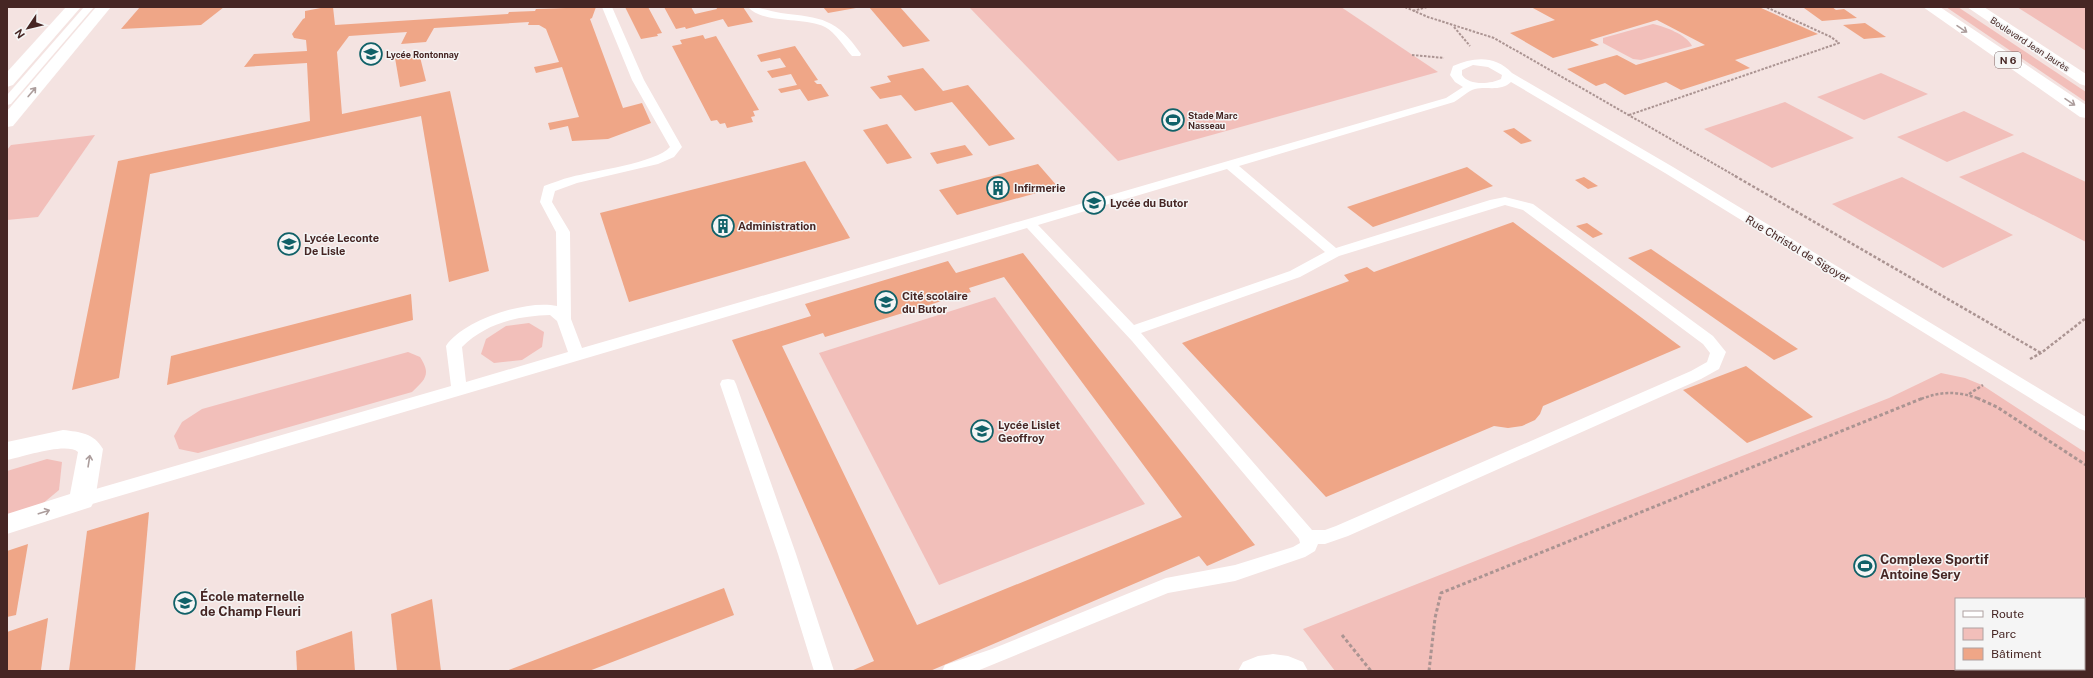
<svg xmlns="http://www.w3.org/2000/svg" width="2093" height="678" font-family="'Public Sans',sans-serif">
<style>
.green{fill:#f2bfba;fill-rule:evenodd}
.building{fill:#efa687;fill-rule:evenodd}
.lines{fill:none;stroke-linecap:round;stroke-linejoin:round}
.path-far2{stroke:#ab9492;stroke-width:2;stroke-dasharray:2.5 1.5;stroke-linecap:butt}
.path-far1{stroke:#ab9492;stroke-width:2.5;stroke-dasharray:3 2;stroke-linecap:butt}
.path{stroke:#ab9492;stroke-width:3;stroke-dasharray:3.5 2.5;stroke-linecap:butt}
.lane{fill:#fff;fill-rule:evenodd}
.street{fill:#fff;fill-rule:evenodd}
.secondary{fill:#fff;fill-rule:evenodd}
.primary{fill:#fff;fill-rule:evenodd}
.oneway{stroke:#ac9d9c}
.labels{text-anchor:middle;dominant-baseline:central;stroke-width:3;stroke-linejoin:round;paint-order:stroke}
.far-street-label{font-size:9px;fill:#462624;stroke:#f5f5f5}
.far-poi-label{font-size:9px;font-weight:bold;fill:#462624;stroke:#f5f5f5;text-anchor:start}
.shield{fill:#f5f5f5;stroke:#7a6463;stroke-width:1}
.shield-label{font-size:10px;font-weight:bold;fill:#462624}
.poi-label{font-size:11px;font-weight:bold;fill:#462624;stroke:#f5f5f5;text-anchor:start}
.street-label{font-size:11px;fill:#462624;stroke:#f5f5f5}
.near-poi-label{font-size:13px;font-weight:bold;fill:#462624;stroke:#f5f5f5;text-anchor:start}
</style>
<rect width="100%" height="100%" fill="#f4e3e1"/>
<g class="green">
<path d="M969,7H1341L1438,72L1118,161Z"/>
<path d="M1946,7H1958L2086,92V102Z"/>
<path d="M2017,7H2086V51Z"/>
<path d="M1653,24C1665,27 1686,34 1692,46L1641,60L1633,59L1603,43V38Z"/>
<path d="M1881,73L1928,94L1864,120L1817,97Z"/>
<path d="M1785,102L1854,138L1772,168L1704,129Z"/>
<path d="M1964,111L2014,135L1947,162L1897,137Z"/>
<path d="M95,135L38,217L7,220V150L11,145Z"/>
<path d="M2023,152L2086,182V242L1959,177Z"/>
<path d="M1902,177L2013,235L1943,268L1832,204Z"/>
<path d="M995,297L1145,504L939,585L819,353Z"/>
<path d="M529,323L544,332L542,347L522,360L494,363L481,354L486,339L506,326Z"/>
<path d="M408,352L420,357C431,374 426,379 412,392L198,453L179,449L174,436L182,422L202,409Z"/>
<path d="M1941,373L1965,378L1982,385L2086,453V671H1335L1303,629L1889,398ZM1956,599H2084V669H1956Z"/>
<path d="M47,459L62,462L59,490L41,505L7,515V471Z"/>
</g>
<g class="building">
<path d="M140,7H224L201,25L121,29Z"/>
<path d="M326,7H333L335,25L508,14L509,12L535,11L536,9L596,7L592,18L590,19L623,108L642,103L651,123L608,139L572,141L568,126L550,130L548,123L579,117L562,67L536,73L534,67L559,62L546,29L539,25H528L529,22L434,28L426,42L401,44L407,32L349,36L337,52L342,114L450,91L489,271L449,282L421,116L150,174L119,378L72,390L118,161L310,121L307,63L244,67L254,54L307,51L306,40L294,38L292,34L303,19L305,18V11Z"/>
<path d="M625,7H648L662,33L657,34L658,36L641,39Z"/>
<path d="M664,7H691L695,14L717,9L716,7H743L753,22L728,27L723,19L686,29L685,27L676,29Z"/>
<path d="M823,7H856V8L828,13Z"/>
<path d="M869,7H900L930,41L903,47Z"/>
<path d="M1531,7H1759L1818,34L1735,60L1750,68L1681,90L1666,82L1625,95L1605,83L1596,86L1567,69L1617,55L1636,65L1705,45L1657,20L1590,40L1599,45L1553,58L1510,33L1555,20Z"/>
<path d="M1832,7L1836,10L1844,9L1857,18L1822,21L1804,8Z"/>
<path d="M1865,23L1886,37L1864,39L1843,25Z"/>
<path d="M703,35L705,39L716,36L759,110L753,111L755,116L751,117L753,122L727,128L725,123L720,124L717,120L711,121L672,46L682,44L680,40Z"/>
<path d="M795,46L818,80L814,81L817,84H821L829,96L808,101L800,89L781,93L778,89L797,85L791,74L772,78L767,71L786,67L780,58L761,62L757,55Z"/>
<path d="M419,53L426,81L400,87L395,58Z"/>
<path d="M923,68L943,91L968,85L1015,139L989,146L952,102L915,111L901,95L880,99L870,87L891,82L887,76Z"/>
<path d="M887,124L912,158L887,164L863,130Z"/>
<path d="M1514,128L1532,141L1521,144L1503,131Z"/>
<path d="M965,145L973,155L937,164L930,153Z"/>
<path d="M805,161L850,238L629,302L600,213Z"/>
<path d="M1038,164L1058,187L957,215L939,190Z"/>
<path d="M1467,167L1493,186L1373,227L1347,207Z"/>
<path d="M1584,177L1598,186L1588,189L1575,180Z"/>
<path d="M1513,222L1681,347L1543,406L1540,414L1535,420L1522,426L1508,428L1494,426L1326,497L1182,343L1349,281L1344,275L1367,267L1374,272Z"/>
<path d="M1587,223L1603,234L1593,238L1576,226Z"/>
<path d="M1651,249L1798,349L1774,360L1628,258Z"/>
<path d="M1023,253L1255,545L1207,566L1199,556L930,671H851L874,661L732,340L811,316L805,304L948,261L956,273ZM1004,277L1182,517L917,625L782,346L823,333L825,337L971,292L969,288Z"/>
<path d="M411,294L413,320L167,385L171,356Z"/>
<path d="M1746,366L1813,417L1747,443L1683,390Z"/>
<path d="M149,512L135,671H69L87,531Z"/>
<path d="M28,544L16,615L7,617V551Z"/>
<path d="M724,588L734,615L589,671H506Z"/>
<path d="M432,599L441,671H397L391,614Z"/>
<path d="M48,618L41,670L7,671V632Z"/>
<path d="M352,631L355,671H297L296,651Z"/>
</g>
<g class="lines">
<g class="path-far2">
<path d="M1405,7L1428,17L1494,38L1737,177"/>
<path d="M1413,11L1427,7"/>
<path d="M1454,27L1470,46"/>
<path d="M1412,55L1444,58"/>
<path d="M1629,115L1839,43L1831,37L1766,7"/>
</g>
<g class="path-far1">
<path d="M1735,176L2041,353"/>
<path d="M2030,359L2041,353L2086,318"/>
<path d="M1969,394L1983,385"/>
<path d="M1921,399C1942,391 1958,391 1980,399"/>
</g>
<g class="path">
<path d="M1977,398L1997,407L2086,465"/>
<path d="M1342,635L1371,671"/>
<path d="M1429,671L1435,618L1441,593L1923,398"/>
</g>
<g class="lane">
<path d="M84,7H94L11,104L7,105V95Z"/>
<path d="M602,7H612L644,80L682,147L674,157L658,164L577,183L555,191L552,202L570,232L571,319L582,348L1446,98L1463,87L1455,82L1450,75L1453,66C1474,57 1495,55 1512,73L1673,167L2086,417V431L2080,429L1665,173L1511,82C1501,92 1487,86 1475,89C1469,90 1460,99 1454,102L1239,166L1336,248L1490,200L1505,197L1533,204L1713,336L1726,352L1719,369L1701,379L1348,536L1325,544H1318L1315,551L1305,557L1235,581L1168,593L977,671H942L945,665L992,649L1166,578L1235,565L1293,547L1300,543L1299,539L1132,341L1027,228L82,507L76,505L73,500L76,495L82,493L451,386L446,346C463,320 527,299 557,306L556,232L540,202L544,186C553,183 562,179 571,177C593,171 656,163 670,147L632,80ZM1473,65L1488,67L1502,75L1501,79C1491,84 1469,86 1462,75V70ZM1227,169L1325,252L1290,271L1134,325L1038,225ZM1505,205L1523,210L1703,344L1710,353L1707,362L1691,371L1336,526L1325,530H1312L1141,333L1300,277L1339,256ZM550,315L557,321L568,352L466,382L462,347C486,323 517,316 550,315Z"/>
<path d="M748,7C760,7 769,11 781,13C822,18 836,18 861,54L860,56H852C844,47 836,33 825,27C804,17 762,24 748,7Z"/>
<path d="M728,379L734,380L736,384L796,554L834,671H814L778,554L720,384L722,380Z"/>
</g>
<g class="street">
<path d="M63,430C80,432 94,433 103,449L95,500L91,507L7,534V514L70,494L78,452C66,442 23,457 7,460V442Z"/>
<path d="M1273,654L1288,656L1303,662L1308,671H1238L1243,662L1258,656Z"/>
</g>
<g class="secondary">
<path d="M66,7H81L13,85L7,87V72Z"/>
<path d="M96,7H111L13,126L7,127V111Z"/>
</g>
<g class="primary">
<path d="M1923,7H1940L2086,105V118L2080,117Z"/>
<path d="M1967,7H1984L2086,74V86L2080,84Z"/>
</g>
</g>
<defs><path id="oneway-shaft" d="M-6 0H5M1.5-3L5.5 0L1.5 3" fill="none" stroke-width="1.6" stroke-linecap="round" stroke-linejoin="round"/></defs>
<g class="oneway">
<use href="#oneway-shaft" transform="translate(1962 29) rotate(34)"/>
<use href="#oneway-shaft" transform="translate(32 92) rotate(-50)"/>
<use href="#oneway-shaft" transform="translate(2070 102) rotate(34)"/>
<use href="#oneway-shaft" transform="translate(89 461) rotate(-81)"/>
<use href="#oneway-shaft" transform="translate(44 512) rotate(-18)"/>
</g>
<defs>
<g id="school-ring" transform="scale(1.15)"><circle r="9.5" fill="#f5f5f5" stroke="#106168" stroke-width="1.5"/><path d="M0-5L7-2L0 1L-7-2ZM-4 1L0 2.5L4 1V4Q0 6-4 4Z" fill="#106168"/></g>
<g id="stadium-ring" transform="scale(1.15)"><circle r="9.5" fill="#f5f5f5" stroke="#106168" stroke-width="1.5"/><path d="M0-5a6.5 5 0 1 0 0 10a6.5 5 0 1 0 0-10ZM-3.5-1.8h7v3.6h-7Z" fill="#106168"/></g>
<g id="building-ring" transform="scale(1.15)"><circle r="9.5" fill="#f5f5f5" stroke="#106168" stroke-width="1.5"/><path d="M-4-6H4V6H1V3H-1V6H-4ZM-2.5-4.3h1.7v1.8h-1.7ZM.8-4.3h1.7v1.8H.8ZM-2.5-1h1.7V.8h-1.7ZM.8-1h1.7V.8H.8Z" fill="#106168"/></g>
<g id="university-ring" transform="scale(1.15)"><circle r="9.5" fill="#f5f5f5" stroke="#106168" stroke-width="1.5"/><path d="M0-5L7-2L0 1L-7-2ZM-4 1L0 2.5L4 1V4Q0 6-4 4Z" fill="#106168"/></g>
</defs>
<g fill-rule="evenodd">
<use href="#school-ring" x="371" y="54"/>
<use href="#stadium-ring" x="1173" y="120"/>
<use href="#building-ring" x="998" y="188"/>
<use href="#school-ring" x="1094" y="203"/>
<use href="#building-ring" x="723" y="226"/>
<use href="#school-ring" x="289" y="244"/>
<use href="#university-ring" x="886" y="302"/>
<use href="#school-ring" x="982" y="431"/>
<use href="#stadium-ring" x="1865" y="566"/>
<use href="#school-ring" x="185" y="603"/>
</g>
<g class="labels">
<g class="far-street-label">
<text transform="translate(2030 44) rotate(33)">Boulevard Jean Jaurès</text>
</g>
<g class="far-poi-label">
<text x="386" y="54">Lycée Rontonnay</text>
<text x="1188" y="115">Stade Marc<tspan x="1188" dy="10">Nasseau</tspan></text>
</g>
<rect class="shield" x="1995" y="52" width="26" height="16" rx="3"/>
<g class="shield-label">
<text x="2008" y="60">N 6</text>
</g>
<g class="poi-label">
<text x="1014" y="188">Infirmerie</text>
<text x="1110" y="203">Lycée du Butor</text>
<text x="738" y="226">Administration</text>
<text x="304" y="238">Lycée Leconte<tspan x="304" dy="13">De Lisle</tspan></text>
<text x="902" y="296">Cité scolaire<tspan x="902" dy="13">du Butor</tspan></text>
<text x="998" y="425">Lycée Lislet<tspan x="998" dy="13">Geoffroy</tspan></text>
</g>
<g class="street-label">
<text transform="translate(1798 249) rotate(31)">Rue Christol de Sigoyer</text>
</g>
<g class="near-poi-label">
<text x="1880" y="559">Complexe Sportif<tspan x="1880" dy="15">Antoine Sery</tspan></text>
<text x="200" y="596">École maternelle<tspan x="200" dy="15">de Champ Fleuri</tspan></text>
</g>
</g>
<rect width="2093" height="678" fill="none" stroke="#462624" stroke-width="16"/>
<rect x="1955" y="598" width="130" height="72" fill="#f5f5f5" stroke="#afa2a1"/>
<rect x="1963" y="611" width="20" height="6" fill="#ffffff" stroke="#afa2a1"/>
<text x="1991" y="618" font-size="12" fill="#462624">Route</text>
<rect x="1963" y="628" width="20" height="12" fill="#f2bfba" stroke="#afa2a1"/>
<text x="1991" y="638" font-size="12" fill="#462624">Parc</text>
<rect x="1963" y="648" width="20" height="12" fill="#efa687" stroke="#afa2a1"/>
<text x="1991" y="658" font-size="12" fill="#462624">Bâtiment</text>
<g transform="translate(28 28) rotate(235)" stroke="#f5f5f5" stroke-width="3" paint-order="stroke">
<path d="M0-3L7 15L0 10L-7 15Z" fill="#462624"/>
<text y="-6" font-size="11" font-weight="bold" text-anchor="middle" fill="#462624">N</text>
</g>
</svg>
